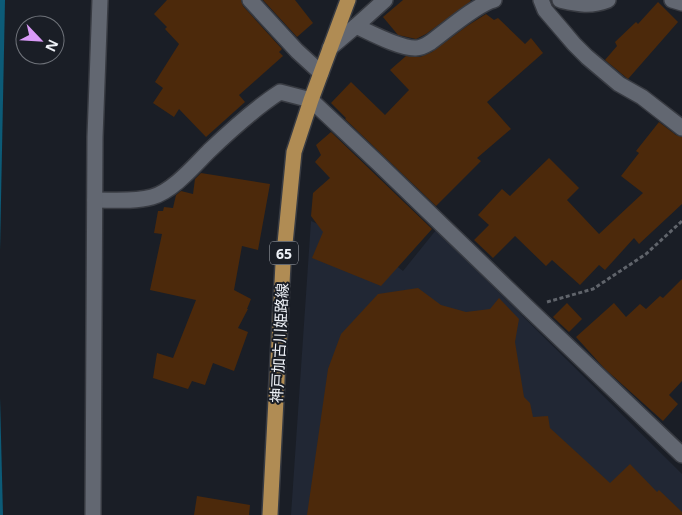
<svg xmlns="http://www.w3.org/2000/svg" width="682" height="515" font-family="'Noto Sans','Noto Sans JP',sans-serif">
<style>
.built{fill:#212734}
.water{fill:#0c5b77}
.building{fill:#4c290b}
.lines{fill:none;stroke-linecap:round;stroke-linejoin:round}
.minor-casing{stroke:#383b42;stroke-width:18}
.major-casing{stroke:#383b42;stroke-width:18}
.path{stroke:#60646b;stroke-width:3;stroke-dasharray:4 2.5;stroke-linecap:butt}
.minor{stroke:#626771;stroke-width:15}
.major{stroke:#b08c54;stroke-width:15}
.labels{text-anchor:middle;dominant-baseline:central;stroke-width:4;stroke-linejoin:round;paint-order:stroke}
.shield{fill:#1a1e26;stroke:#afb2b9;stroke-width:1}
.shield-label{font-size:14px;font-weight:bold;fill:#eff2f8}
.street-label{font-size:15px;fill:#eff2f8;stroke:#1a1e26}
</style>
<rect width="100%" height="100%" fill="#1a1e26"/>
<path class="built" d="M311,221L372,247L403,271L436,230L682,474V515H291Z"/>
<g class="water">
<path d="M0,0H5L0,250Z"/>
<path d="M0,398L3,515H0Z"/>
</g>
<g class="building">
<path d="M167,0H241L243,6L282,49L279,52L283,56L239,95L245,102L206,137L179,109L174,117L153,103L163,88L155,82L179,44L165,29L167,27L154,14Z"/>
<path d="M263,0H295L313,23L297,37Z"/>
<path d="M403,0H470L471,1L426,34L416,39L398,35L383,17Z"/>
<path d="M658,2L678,22L628,79L605,60L617,46L615,42L636,22L638,24Z"/>
<path d="M486,14L494,20L498,18L525,44L531,38L543,53L487,102L511,129L477,158L481,161L436,206L345,119L346,118L331,103L351,82L385,115L409,90L390,70L406,56L420,57L432,52L467,26Z"/>
<path d="M659,122L676,135L682,137V204L639,244L634,238L605,270L599,265L580,285L552,260L546,266L515,236L493,258L474,240L489,225L478,215L502,189L510,196L549,158L579,188L567,200L599,234L643,193L621,176L639,153L636,151Z"/>
<path d="M331,132L432,229L381,286L312,258L323,232L311,216L313,193L330,178L315,162L321,155L316,145Z"/>
<path d="M201,173L270,184L258,250L242,246L234,290L251,299L247,309H248L238,328L248,332L234,371L213,363L205,385L192,381L188,389L153,378L157,353L173,358L196,300L150,290L162,234L154,233L158,211H163L164,207L173,208L176,195L181,191L193,194L195,179Z"/>
<path d="M682,279V381L669,395L678,404L663,421L604,368L576,337L614,303L626,317L640,304L646,309L660,296L663,298Z"/>
<path d="M418,288L441,305L466,312L490,309L499,298L519,319L515,342L524,397L530,403L533,417L548,416L550,428L610,483L630,464L657,492L659,490L682,512V515H307L328,369L341,334L378,294Z"/>
<path d="M567,303L582,319L569,332L553,317Z"/>
<path d="M197,496L250,505L249,515H194Z"/>
</g>
<g class="lines">
<g class="minor-casing">
<g id="minor">
<path d="M250,0L297,51L321,73"/>
<path d="M541,0L545,10L563,31L574,44L587,57L619,84L642,97L682,128"/>
<path d="M560,0C578,4 590,7 608,0"/>
<path d="M672,0L682,3"/>
<path d="M356,26C371,33 401,49 416,48C422,48 426,45 431,42C446,31 477,4 494,0"/>
<path d="M330,48L356,26L385,0"/>
<path d="M95,200C113,200 134,202 152,197C173,191 194,166 209,151C231,130 255,108 280,92L311,100L379,164L528,308L682,455"/>
<path d="M93,515L95,137L100,0"/>
</g>
</g>
<g class="major-casing">
<path id="major" d="M270,515L283,264L294,152L311,100L348,0"/>
</g>
<path class="path" d="M547,302L593,289L646,254L682,221"/>
<use href="#minor" class="minor"/>
<use href="#major" class="major"/>
</g>
<g class="labels">
<rect class="shield" x="270" y="241.5" width="28" height="23" rx="4"/>
<g class="shield-label">
<text x="284" y="253">65</text>
</g>
<g class="street-label">
<text transform="translate(279 343) rotate(-87)">神戸加古川姫路線</text>
</g>
</g>
<g transform="translate(40 40) rotate(115)"><circle r="24" fill="#1a1e26" stroke="#6f737a"/>
<path d="M0-4L9 19L0 12L-9 19Z" fill="#d99af7"/>
<text y="-8" font-size="14" font-weight="bold" text-anchor="middle" fill="#eff2f8">N</text>
</g>
</svg>
